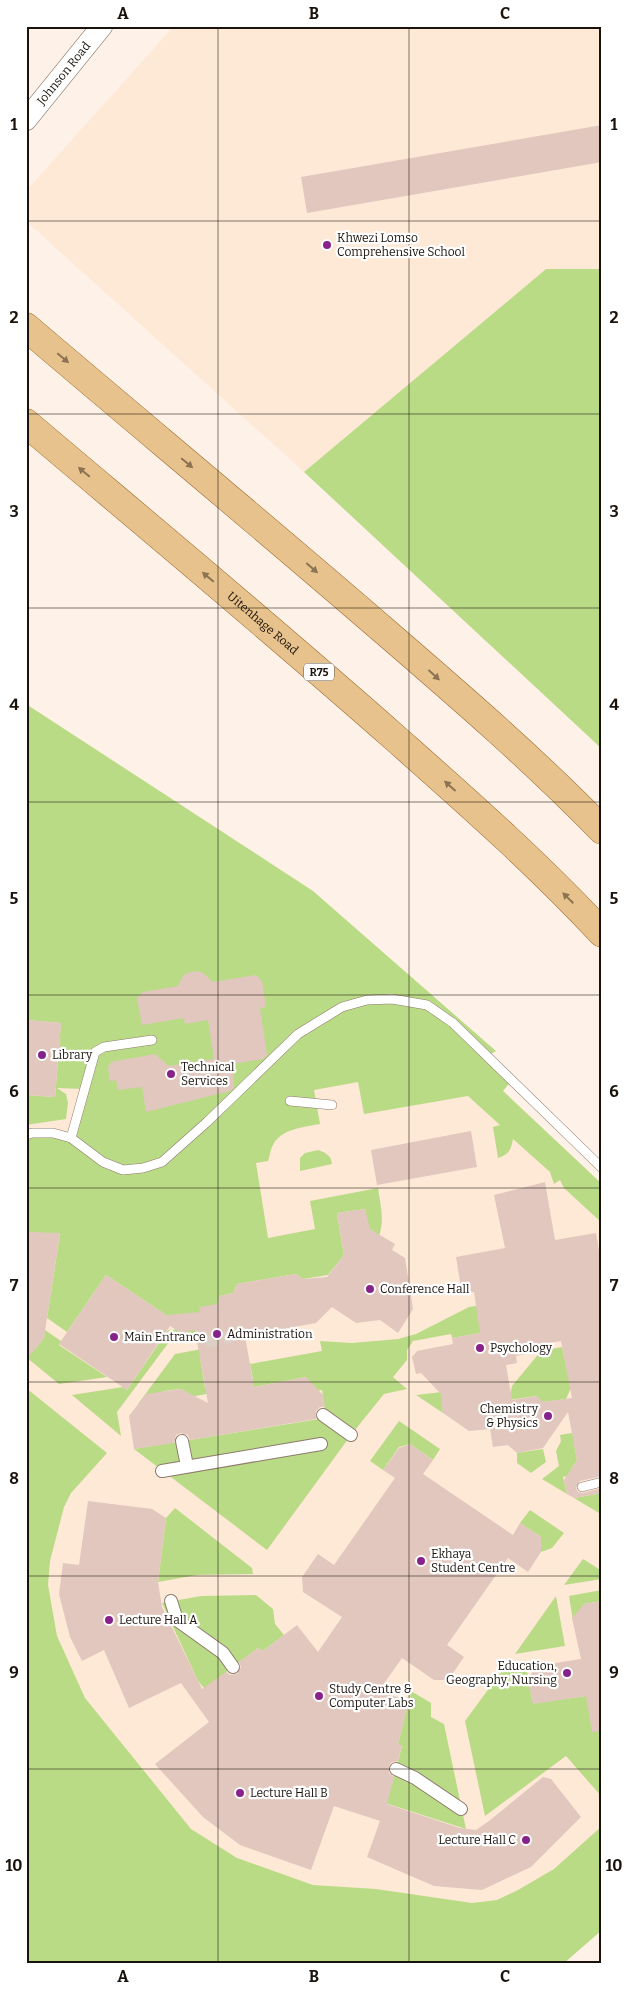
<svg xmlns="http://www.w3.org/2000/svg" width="628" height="1990" font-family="Bitter,serif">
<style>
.built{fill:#fee8d6}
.green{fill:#badb86}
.building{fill:#e1c7bd;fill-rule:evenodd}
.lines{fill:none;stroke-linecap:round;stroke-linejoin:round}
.pedestrian-tunnel{stroke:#dcd0c6;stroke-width:12;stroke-dasharray:12 6;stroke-linecap:butt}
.service-casing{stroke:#8d7a6b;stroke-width:10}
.pedestrian-casing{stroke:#8d7a6b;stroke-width:14}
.tertiary-casing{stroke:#8d7a6b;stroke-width:22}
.primary-casing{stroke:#966a2e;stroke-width:29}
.service{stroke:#fff;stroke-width:9}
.pedestrian{stroke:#fff;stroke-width:12}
.tertiary{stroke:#fff;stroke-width:21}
.primary{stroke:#e8c28c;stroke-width:28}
.oneway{fill:#8b7353}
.grid{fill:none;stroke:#1a130d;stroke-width:1;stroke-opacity:0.55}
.poi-dot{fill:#87228a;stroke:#fff;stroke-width:2}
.labels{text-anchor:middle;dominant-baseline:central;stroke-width:4.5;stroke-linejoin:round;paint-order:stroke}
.shield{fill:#fff;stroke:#5f5a56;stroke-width:1}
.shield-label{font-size:11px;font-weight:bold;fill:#1a130d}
.street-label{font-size:12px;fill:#1a130d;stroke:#fff}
.poi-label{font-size:12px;fill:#1a130d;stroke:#fff;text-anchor:start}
.neatline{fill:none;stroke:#1a130d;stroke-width:2}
.grid-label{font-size:16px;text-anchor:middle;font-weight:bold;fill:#1a130d}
</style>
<rect width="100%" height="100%" fill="#fef1e7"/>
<g class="built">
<path d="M174,26H602V269H546L304,472L26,221V191Z"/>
<path d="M26,704L313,891L472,1061L602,1184V1930L563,1964H26Z"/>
</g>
<g class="green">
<path d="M546,269H602V749L304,472Z"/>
<path d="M26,704L313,891L496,1051L488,1056L512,1080L503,1091L602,1184V1223L564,1188L560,1180L554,1184L550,1172L513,1139C511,1149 510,1154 498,1158L493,1127L500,1125L468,1096L364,1114L358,1082L314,1090L320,1124C305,1127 280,1129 273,1145C270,1150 270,1156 268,1161L256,1163L268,1238L315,1229L310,1201L378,1188C382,1214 386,1225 373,1250L365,1209L337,1213L344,1255L328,1275L303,1279L296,1274L237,1284L233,1293L220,1296L217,1304L201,1315H166L106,1275L67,1332L47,1318L60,1234L26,1232V1135L71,1138L83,1089L57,1088L66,1094L68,1103L66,1119L26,1125V1095L55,1097L61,1023L26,1020Z"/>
<path d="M318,1150C327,1153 331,1156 332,1164L300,1171V1158L305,1153Z"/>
<path d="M517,1299L529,1309L535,1345L526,1354L519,1308L480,1333L452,1338L451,1334L413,1341L407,1350V1360L393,1377L407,1389L384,1394L351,1435L267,1550L134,1449L319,1419L325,1412L322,1390L315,1391L306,1377L238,1390L236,1382L253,1379L250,1364L322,1351L320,1341L352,1343L398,1339L416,1334L469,1307Z"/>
<path d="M203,1328L205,1335L169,1342L117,1412L121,1436L72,1395L123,1387L127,1390L168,1330Z"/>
<path d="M45,1330L61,1341L59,1345L107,1377L59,1384L26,1357V1347L35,1349L44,1338Z"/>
<path d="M562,1347L571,1388L566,1399L543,1402L536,1396L509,1400L512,1386L541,1351Z"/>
<path d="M202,1349L200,1357L205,1388L213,1393L189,1397L188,1393L181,1389L164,1391L160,1396L161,1400L138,1404L175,1354Z"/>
<path d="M26,1388L107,1453L71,1493L64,1507L50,1561L48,1585L57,1636L85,1698L191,1829L237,1858L313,1885L376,1889L472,1903L497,1900L518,1890L554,1869L602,1826V1930L563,1964H26Z"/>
<path d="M450,1391L442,1402L443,1413L416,1395Z"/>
<path d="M399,1421L440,1449L433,1460L410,1444L399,1447L383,1470L370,1461Z"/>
<path d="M600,1428L574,1444L577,1460L571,1469L572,1475L563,1477L567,1494L542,1479L559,1466L556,1451L561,1441L560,1435Z"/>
<path d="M543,1449L546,1462L531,1473L517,1463V1453Z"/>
<path d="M602,1493V1511L599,1513L574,1498Z"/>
<path d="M175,1508L252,1568L253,1574L197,1575L158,1582L166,1518Z"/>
<path d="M530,1510L564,1533L552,1548L541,1552V1537L520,1523Z"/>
<path d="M583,1559L602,1571V1579L564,1585Z"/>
<path d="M602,1590V1601L584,1604L573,1621L569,1596Z"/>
<path d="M256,1595L273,1609L275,1624L284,1635L263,1651L258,1648L226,1672L271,1733L258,1751L198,1681L162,1603L201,1596Z"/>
<path d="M556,1596L565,1646L515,1654Z"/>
<path d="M526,1665L532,1700L536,1703L586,1696L602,1701V1797L566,1756L485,1816L465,1721L504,1668Z"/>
<path d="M411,1691L431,1703V1717L444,1724L466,1829L292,1773L392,1784L402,1746L398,1744Z"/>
</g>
<g class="building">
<path d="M602,125V162L307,213L301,177Z"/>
<path d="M197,971L203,973L213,982L256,975L262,981L266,1007L260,1008L267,1055L263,1059L232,1064L234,1088L230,1091L146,1112L142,1087L118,1090L116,1080L110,1081L108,1068L111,1062L155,1054L169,1066L214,1059L208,1020L185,1024L184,1018L142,1025L137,998L143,992L178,986L183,976L187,973Z"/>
<path d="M26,1020L61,1023L55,1097L26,1095Z"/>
<path d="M471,1131L477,1167L377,1185L371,1150Z"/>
<path d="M545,1182L555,1240L596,1233L602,1268V1476L580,1481L576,1488L578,1492L583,1493L602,1488V1493L574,1498L567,1494L564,1480L577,1460L568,1412L543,1448L517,1453L508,1445L493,1447L490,1429L469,1431L443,1413L441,1394L421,1373L416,1374L412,1357L417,1351L453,1344L452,1338L480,1333L474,1292L462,1294L456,1257L505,1248L494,1195ZM561,1341L572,1398L543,1402L537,1396L512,1400L506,1365L517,1363L516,1356L526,1354L525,1347Z"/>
<path d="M365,1209L370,1229L395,1244L392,1250L405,1258L413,1309L398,1333L380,1320L356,1323L332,1307L316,1323L245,1336L254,1387L306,1377L323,1395L325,1407H320L316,1411V1419L190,1440L188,1435L181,1433L176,1435L174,1443L134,1449L129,1416L146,1394L181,1389L208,1403L195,1330L181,1333L170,1326L127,1390L59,1344L106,1275L166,1315L200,1312L199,1307L217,1304L220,1296L233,1293L237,1284L296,1274L303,1279L327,1277L344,1255L337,1213Z"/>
<path d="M26,1232L60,1233L44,1338L26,1360Z"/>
<path d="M410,1444L433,1460L423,1474L513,1535L520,1523L541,1537V1552L528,1572L508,1558L447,1645L464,1657L448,1680H434L402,1658L378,1692L409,1700L398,1744L402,1745L398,1761L392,1762L389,1766V1773L394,1777L387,1804L460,1828L476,1830L489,1821L543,1777L551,1779L581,1817L531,1867L482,1890L434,1886L367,1857L380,1821L334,1806L311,1870L240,1845L203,1817L155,1764L209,1722L181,1683L129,1708L104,1650L82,1661L70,1637L59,1594L63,1563L79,1565L88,1501L152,1509L166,1518L158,1582L162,1607L202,1689L226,1672L230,1675L237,1674L241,1667L239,1662L258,1648L263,1651L297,1625L318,1652L342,1617L303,1592L302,1577L318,1554L334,1565L395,1478L383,1470L399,1448Z"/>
<path d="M602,1601V1731L592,1732L586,1696L533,1704L528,1680L536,1666L581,1659L572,1618L584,1604Z"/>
</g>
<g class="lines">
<path class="pedestrian-tunnel" d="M206,1342L231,1338"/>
<g class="service-casing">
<g id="service">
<path d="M290,1101L332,1105"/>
<path d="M26,1135L32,1133H53L71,1138L103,1162L123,1170L143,1168L162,1162L207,1122L298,1034L342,1007L367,1000L392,999L427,1005L453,1023L602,1168"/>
<path d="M71,1138L95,1052L104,1047L152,1040"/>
<path d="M582,1487L602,1482"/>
</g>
</g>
<g class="pedestrian-casing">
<g id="pedestrian">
<path d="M323,1415L351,1435"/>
<path d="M182,1441L187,1466"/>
<path d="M162,1471L321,1444"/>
<path d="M171,1601L177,1620L223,1653L233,1667"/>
<path d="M396,1769L415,1778L461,1809"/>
</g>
</g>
<g class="tertiary-casing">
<g id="tertiary">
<path id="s1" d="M26,120L102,26"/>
</g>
</g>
<g class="primary-casing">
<g id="primary">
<path d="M26,327C147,430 269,531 389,635C462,698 535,761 602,830"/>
<path id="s2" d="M26,423C149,527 273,630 394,737C465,800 537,863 602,933"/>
</g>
</g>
<use href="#service" class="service"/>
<use href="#pedestrian" class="pedestrian"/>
<use href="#tertiary" class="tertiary"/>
<use href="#primary" class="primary"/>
</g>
<defs><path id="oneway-solid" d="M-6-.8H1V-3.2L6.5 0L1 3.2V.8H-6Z" transform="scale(1.25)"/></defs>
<g class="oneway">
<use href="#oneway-solid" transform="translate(63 358) rotate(40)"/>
<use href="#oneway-solid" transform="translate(187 463) rotate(40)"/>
<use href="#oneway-solid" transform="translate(84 472) rotate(-140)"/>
<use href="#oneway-solid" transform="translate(312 568) rotate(41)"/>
<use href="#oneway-solid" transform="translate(208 577) rotate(-140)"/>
<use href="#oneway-solid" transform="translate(434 675) rotate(42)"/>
<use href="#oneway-solid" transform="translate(450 786) rotate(-138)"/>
<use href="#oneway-solid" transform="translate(568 898) rotate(-135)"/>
</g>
<path class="grid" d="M218,26V1964M409,26V1964M26,221H602M26,414H602M26,608H602M26,802H602M26,995H602M26,1188H602M26,1382H602M26,1576H602M26,1769H602"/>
<g class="poi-dot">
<circle cx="327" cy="245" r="5"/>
<circle cx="42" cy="1055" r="5"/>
<circle cx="171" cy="1074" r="5"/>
<circle cx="370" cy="1289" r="5"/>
<circle cx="217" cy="1334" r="5"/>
<circle cx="114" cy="1337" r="5"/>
<circle cx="480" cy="1348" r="5"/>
<circle cx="548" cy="1416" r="5"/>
<circle cx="421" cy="1561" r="5"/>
<circle cx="109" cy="1620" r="5"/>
<circle cx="567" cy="1673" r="5"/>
<circle cx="319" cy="1696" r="5"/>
<circle cx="240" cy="1793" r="5"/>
<circle cx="526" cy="1840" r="5"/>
</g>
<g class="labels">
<rect class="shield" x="304" y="663.5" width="30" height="17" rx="4"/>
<g class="shield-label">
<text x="319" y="672">R75</text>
</g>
<g class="street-label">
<text stroke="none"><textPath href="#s1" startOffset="60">Johnson Road</textPath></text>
<text stroke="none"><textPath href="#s2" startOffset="310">Uitenhage Road</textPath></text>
</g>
<g class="poi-label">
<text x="337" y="238">Khwezi Lomso<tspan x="337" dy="14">Comprehensive School</tspan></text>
<text x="52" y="1055">Library</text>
<text x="181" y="1067">Technical<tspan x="181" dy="14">Services</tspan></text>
<text x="380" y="1289">Conference Hall</text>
<text x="227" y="1334">Administration</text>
<text x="124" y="1337">Main Entrance</text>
<text x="490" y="1348">Psychology</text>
<text x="538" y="1409" text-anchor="end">Chemistry<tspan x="538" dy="14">&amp; Physics</tspan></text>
<text x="431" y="1554">Ekhaya<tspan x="431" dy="14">Student Centre</tspan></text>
<text x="119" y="1620">Lecture Hall A</text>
<text x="557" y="1666" text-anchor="end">Education,<tspan x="557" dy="14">Geography, Nursing</tspan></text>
<text x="329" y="1689">Study Centre &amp;<tspan x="329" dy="14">Computer Labs</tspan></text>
<text x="250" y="1793">Lecture Hall B</text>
<text x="516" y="1840" text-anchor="end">Lecture Hall C</text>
</g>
</g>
<rect width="628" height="1990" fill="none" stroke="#ffffff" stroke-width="55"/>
<rect x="28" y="28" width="572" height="1934" class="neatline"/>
<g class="grid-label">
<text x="123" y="19">A</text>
<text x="314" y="19">B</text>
<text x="505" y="19">C</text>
<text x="14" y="130">1</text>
<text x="614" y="130">1</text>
<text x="14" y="323">2</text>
<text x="614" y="323">2</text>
<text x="14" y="517">3</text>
<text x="614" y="517">3</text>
<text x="14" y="710">4</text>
<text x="614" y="710">4</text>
<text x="14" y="904">5</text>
<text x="614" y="904">5</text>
<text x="14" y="1097">6</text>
<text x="614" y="1097">6</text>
<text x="14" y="1291">7</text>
<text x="614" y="1291">7</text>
<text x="14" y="1484">8</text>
<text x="614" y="1484">8</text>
<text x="14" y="1678">9</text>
<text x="614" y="1678">9</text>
<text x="14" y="1871">10</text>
<text x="614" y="1871">10</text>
<text x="123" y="1982">A</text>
<text x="314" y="1982">B</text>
<text x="505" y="1982">C</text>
</g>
</svg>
